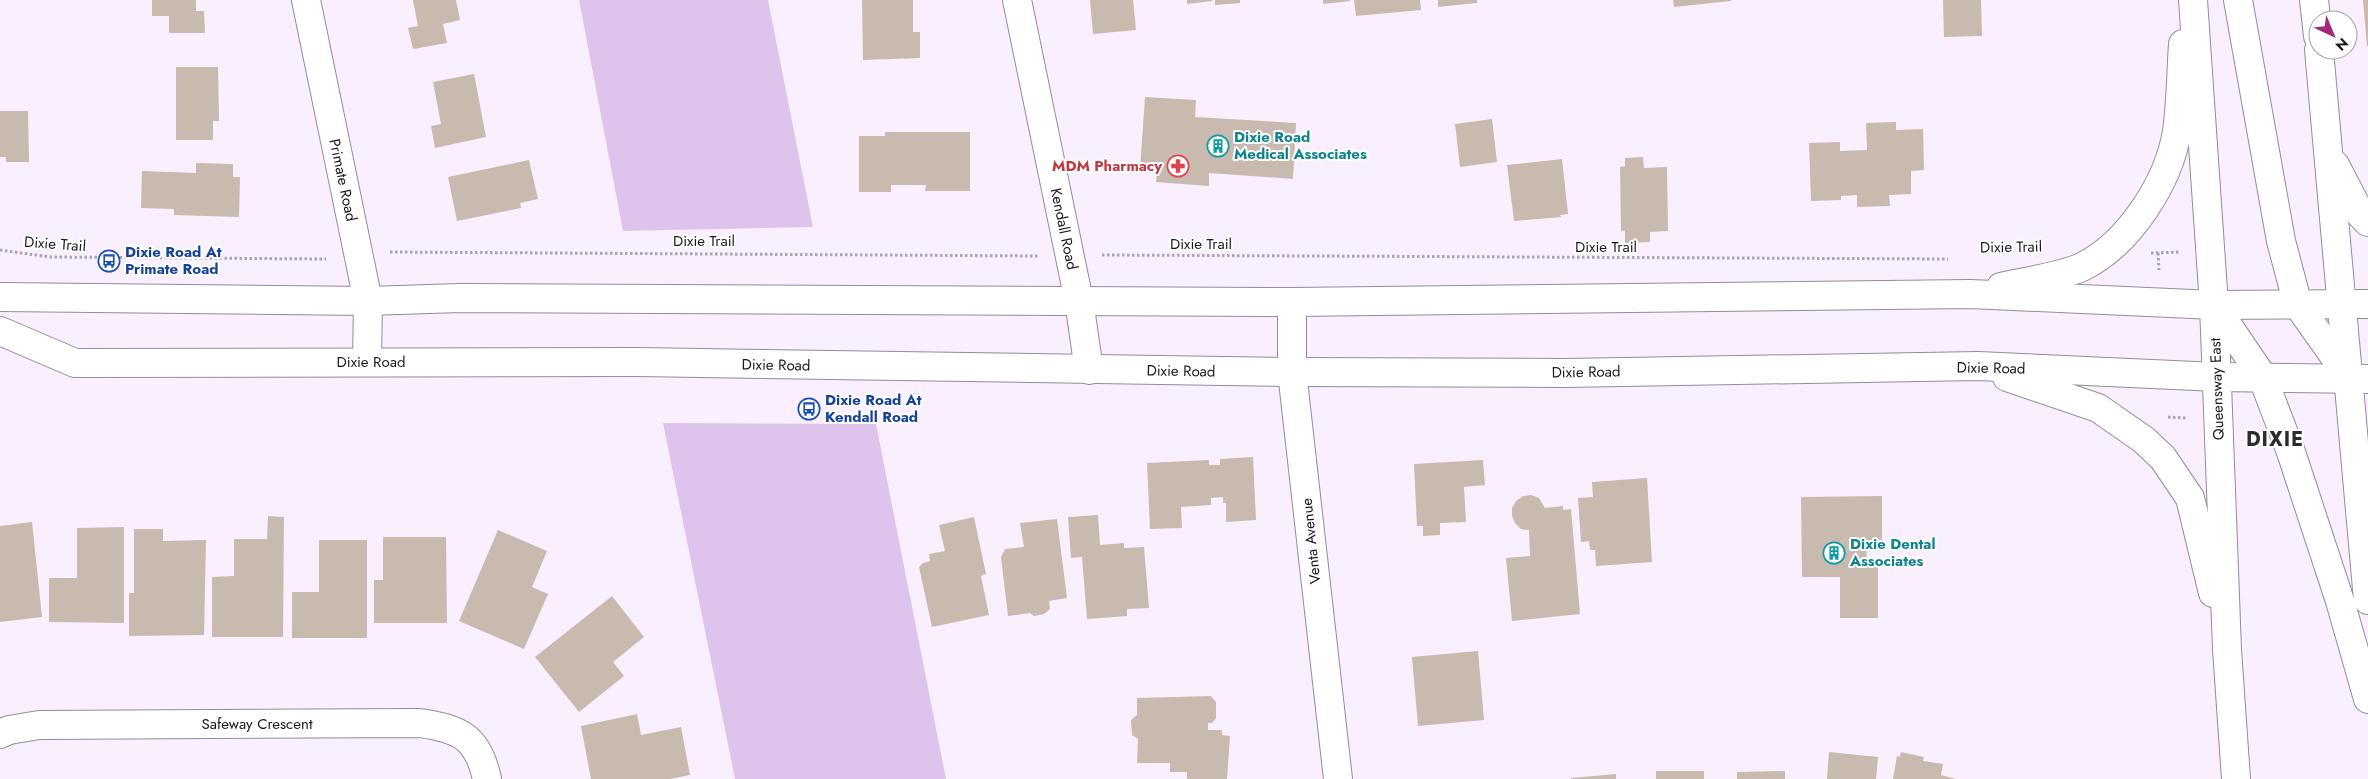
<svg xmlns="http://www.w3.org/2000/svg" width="2368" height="779" font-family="Jost,sans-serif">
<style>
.green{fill:#dec4ed}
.building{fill:#c8baae}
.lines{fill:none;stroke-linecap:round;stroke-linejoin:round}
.street-casing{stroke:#948b99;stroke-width:30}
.secondary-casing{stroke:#948b99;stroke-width:30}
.path{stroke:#aba3af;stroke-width:3;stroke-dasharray:2.5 2.5;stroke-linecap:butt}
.street{stroke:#fff;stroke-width:28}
.secondary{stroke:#fff;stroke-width:28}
.labels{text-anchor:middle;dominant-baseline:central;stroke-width:4;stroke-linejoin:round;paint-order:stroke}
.culture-label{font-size:15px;font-weight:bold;fill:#0d838f;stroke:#fff;text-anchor:start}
.health-label{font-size:15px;font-weight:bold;fill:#be3a42;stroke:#fff;text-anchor:end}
.street-label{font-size:15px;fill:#1a171c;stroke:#fff}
.transit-label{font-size:15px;font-weight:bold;fill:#164399;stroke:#fff;text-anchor:start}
.district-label{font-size:20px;font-weight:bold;letter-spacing:1px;fill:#302934;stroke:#fff}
</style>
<rect width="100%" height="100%" fill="#f9effe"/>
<g class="green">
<path d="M579,0H768L813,227L623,231Z"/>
<path d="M663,423L876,424L946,779H735Z"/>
</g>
<g class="building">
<path d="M152,0H196V11H204L205,33H169V16H152Z"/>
<path d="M413,0H456L460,20L443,24L447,43L413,49L408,28L418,26Z"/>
<path d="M862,0H913V32H920V58L863,60Z"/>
<path d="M1090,0H1133L1136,30L1093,34Z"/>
<path d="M1187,0H1212V1L1187,4Z"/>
<path d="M1215,0H1240V3L1215,5Z"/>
<path d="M1323,0H1350V1L1323,4Z"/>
<path d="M1354,0H1420L1421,10L1356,16Z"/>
<path d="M1438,0H1477V3L1438,7Z"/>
<path d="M1673,0H1731V1L1674,7Z"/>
<path d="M1943,0H1981L1982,36L1944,37Z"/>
<path d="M2363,0H2368V46H2367Z"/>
<path d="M176,67H218L219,121H213V140H176Z"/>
<path d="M474,74L486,137L435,148L431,126L441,124L433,82Z"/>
<path d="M1145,97L1196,100L1195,117L1296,123L1293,179L1209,173V186L1156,182L1157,170L1140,169Z"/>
<path d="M0,111H28L29,162H6V157H0Z"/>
<path d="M1492,119L1497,162L1460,167L1455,124Z"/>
<path d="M1896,122V130L1923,129L1924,170L1911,171V194L1889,195L1890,206L1857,207V195L1841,196V200L1811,201L1809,143L1840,142V151L1867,150L1866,123Z"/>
<path d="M885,132H970V191H925L926,185H891V192H859V136H885Z"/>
<path d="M1643,157L1644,168L1667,167L1668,231L1650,232V242L1625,243V231H1621L1620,167L1625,166V158Z"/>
<path d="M1562,159L1568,214L1560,215L1561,217L1514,221L1507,165Z"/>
<path d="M529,160L538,199L520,203L521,208L457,221L448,177Z"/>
<path d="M196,163L233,164V177H240L239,217L174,215V209L141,208L142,171L196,173Z"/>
<path d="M1253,457L1256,520L1226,522V503H1223V497L1211,498V505L1181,507L1182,528L1150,529L1147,463L1209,460V465H1220V459Z"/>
<path d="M1483,460L1485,485L1464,487L1466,522L1440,523V535L1423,536V526H1417L1414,464Z"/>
<path d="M1647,478L1652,562L1596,566L1595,550H1590L1589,541L1581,542L1578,498L1593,497L1592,482Z"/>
<path d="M1531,495L1539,498L1545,508L1563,506V510L1571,509L1580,614L1512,621L1506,558L1530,556L1529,530L1521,529L1515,523L1512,516V508L1516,501L1523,496Z"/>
<path d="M1882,496V541H1866L1867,565H1878V618H1840V577H1802L1801,497Z"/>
<path d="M1098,515L1100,545L1124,543V548L1144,547L1149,608L1127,609V616L1087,619L1082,557L1071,558L1068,517Z"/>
<path d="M268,516L284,517L283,637H212V577L234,576V539H267Z"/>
<path d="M974,517L986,574L981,576L989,615L932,627L919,567L923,563L930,561L929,554L945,551L939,525Z"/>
<path d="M1057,519L1067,598L1049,601L1050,609L1044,614L1034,616L1030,613L1008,616L1001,557L1005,549L1024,547L1020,523Z"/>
<path d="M32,522L42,617L0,622V526Z"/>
<path d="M124,527V623L49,622V578H77V528Z"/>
<path d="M134,529H163V541L206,540L204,635L129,636V593H134Z"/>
<path d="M498,530L547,551L532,587L548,594L524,649L459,621Z"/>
<path d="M383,537H446L447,623H374V580H383Z"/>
<path d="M319,540H367V638H292V592H319Z"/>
<path d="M612,596L644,637L613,662L624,676L579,712L535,657Z"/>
<path d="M1478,651L1484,720L1418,726L1412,657Z"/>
<path d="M1211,696L1216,702V718L1212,723H1208V730H1222V735L1230,736L1227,779H1187V772H1170V763H1137L1138,739L1132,735L1131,720L1137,715V698Z"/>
<path d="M637,714L641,735L681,727L690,775L670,779H591L581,726Z"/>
<path d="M1829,752L1878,757L1876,779H1827Z"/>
<path d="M1901,752L1924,757L1923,761L1943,764L1941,775L1956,779H1893L1897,756L1900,757Z"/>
<rect x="1656" y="771" width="48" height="8"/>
<path d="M1785,771V779H1737V772Z"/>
<path d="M1616,774V779H1571V778Z"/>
</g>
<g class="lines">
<g class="street-casing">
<g id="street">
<path d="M306,0L368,301L367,362"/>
<path d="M1017,0L1079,301L1089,370"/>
<path d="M1292,302V372L1338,779"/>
<path d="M0,734L9,730L39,725L420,723C460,729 478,737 487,779"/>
</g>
</g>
<g class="secondary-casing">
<g id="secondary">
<path d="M2193,0L2214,305L2227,649L2236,779"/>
<path d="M2238,0L2281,241L2298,305L2347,374"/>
<path d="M2314,0L2318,36"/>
<path d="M2319,50L2368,600"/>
<path d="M2335,165L2361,215L2368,222"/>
<path d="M2001,287C2023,282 2063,276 2082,267C2129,244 2169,182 2177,131C2181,103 2181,73 2183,44"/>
<path d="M0,297L368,301L460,298L1292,302L1970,294L2214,305L2368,304"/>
<path d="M2214,305L2262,376L2291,452L2340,601L2368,699"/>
<path d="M0,331L75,363L637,362L1292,372L1565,373L1978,366L2217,377L2368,379"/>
<path d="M2007,377L2098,408L2144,440L2163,458L2190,498L2213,593"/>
</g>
</g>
<g class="path">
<path d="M0,250L50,257L326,259"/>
<path d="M390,252L1038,256"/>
<path d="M2151,253L2180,252"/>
<path d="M2158,253L2159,270"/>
<path d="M1102,255L1948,259"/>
<path d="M2168,417L2187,418"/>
</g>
<use href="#street" class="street"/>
<use href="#secondary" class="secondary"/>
</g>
<defs>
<g id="building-ring" transform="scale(1.125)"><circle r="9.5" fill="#fff" stroke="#0f9aa8" stroke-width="1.5"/><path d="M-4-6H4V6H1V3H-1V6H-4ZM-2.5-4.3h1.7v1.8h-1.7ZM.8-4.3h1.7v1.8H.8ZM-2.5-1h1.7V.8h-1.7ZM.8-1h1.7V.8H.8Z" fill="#0f9aa8"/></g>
<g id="pharmacy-ring" transform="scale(1.125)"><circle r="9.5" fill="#fff" stroke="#e0444e" stroke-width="1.5"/><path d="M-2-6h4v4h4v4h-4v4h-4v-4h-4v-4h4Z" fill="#e0444e"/></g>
<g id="bus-ring" transform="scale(1.125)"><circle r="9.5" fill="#fff" stroke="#1a4fb4" stroke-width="1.5"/><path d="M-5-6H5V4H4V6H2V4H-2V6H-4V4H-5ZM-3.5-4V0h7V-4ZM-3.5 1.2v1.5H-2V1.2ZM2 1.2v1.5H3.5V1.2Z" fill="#1a4fb4"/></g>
</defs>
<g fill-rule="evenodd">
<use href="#building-ring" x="1218" y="146"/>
<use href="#pharmacy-ring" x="1178" y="166"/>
<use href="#bus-ring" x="109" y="261"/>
<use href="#bus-ring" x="809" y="409"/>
<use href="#building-ring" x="1834" y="553"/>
</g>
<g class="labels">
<g class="culture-label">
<text x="1234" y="137">Dixie Road<tspan x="1234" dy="17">Medical Associates</tspan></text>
<text x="1850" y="544">Dixie Dental<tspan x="1850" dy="17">Associates</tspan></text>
</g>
<g class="health-label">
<text x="1162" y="166">MDM Pharmacy</text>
</g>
<g class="street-label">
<text transform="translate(343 180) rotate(78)">Primate Road</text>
<text transform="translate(1064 229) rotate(78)">Kendall Road</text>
<text x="704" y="241">Dixie Trail</text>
<text transform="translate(55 244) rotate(4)">Dixie Trail</text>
<text x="1201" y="244">Dixie Trail</text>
<text x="1606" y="247">Dixie Trail</text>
<text transform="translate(2011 247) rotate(-1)">Dixie Trail</text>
<text x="371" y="362">Dixie Road</text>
<text transform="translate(776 365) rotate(1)">Dixie Road</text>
<text transform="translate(1991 368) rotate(1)">Dixie Road</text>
<text transform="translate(1181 371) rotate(1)">Dixie Road</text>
<text transform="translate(1586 372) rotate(-1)">Dixie Road</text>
<text transform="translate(2217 389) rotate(-92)">Queensway East</text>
<text transform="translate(1311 541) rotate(-96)">Venta Avenue</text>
<text x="257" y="724">Safeway Crescent</text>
</g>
<g class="transit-label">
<text x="125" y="252">Dixie Road At<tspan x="125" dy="17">Primate Road</tspan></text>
<text x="825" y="400">Dixie Road At<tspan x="825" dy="17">Kendall Road</tspan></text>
</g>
<g class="district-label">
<text x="2275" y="439">DIXIE</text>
</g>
</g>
<g transform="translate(2333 35) rotate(136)"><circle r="24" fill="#ffffff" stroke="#a3a2a4"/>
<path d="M0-4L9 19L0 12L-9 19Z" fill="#a2287d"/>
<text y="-8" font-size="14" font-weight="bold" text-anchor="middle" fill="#1a171c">N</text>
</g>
</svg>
